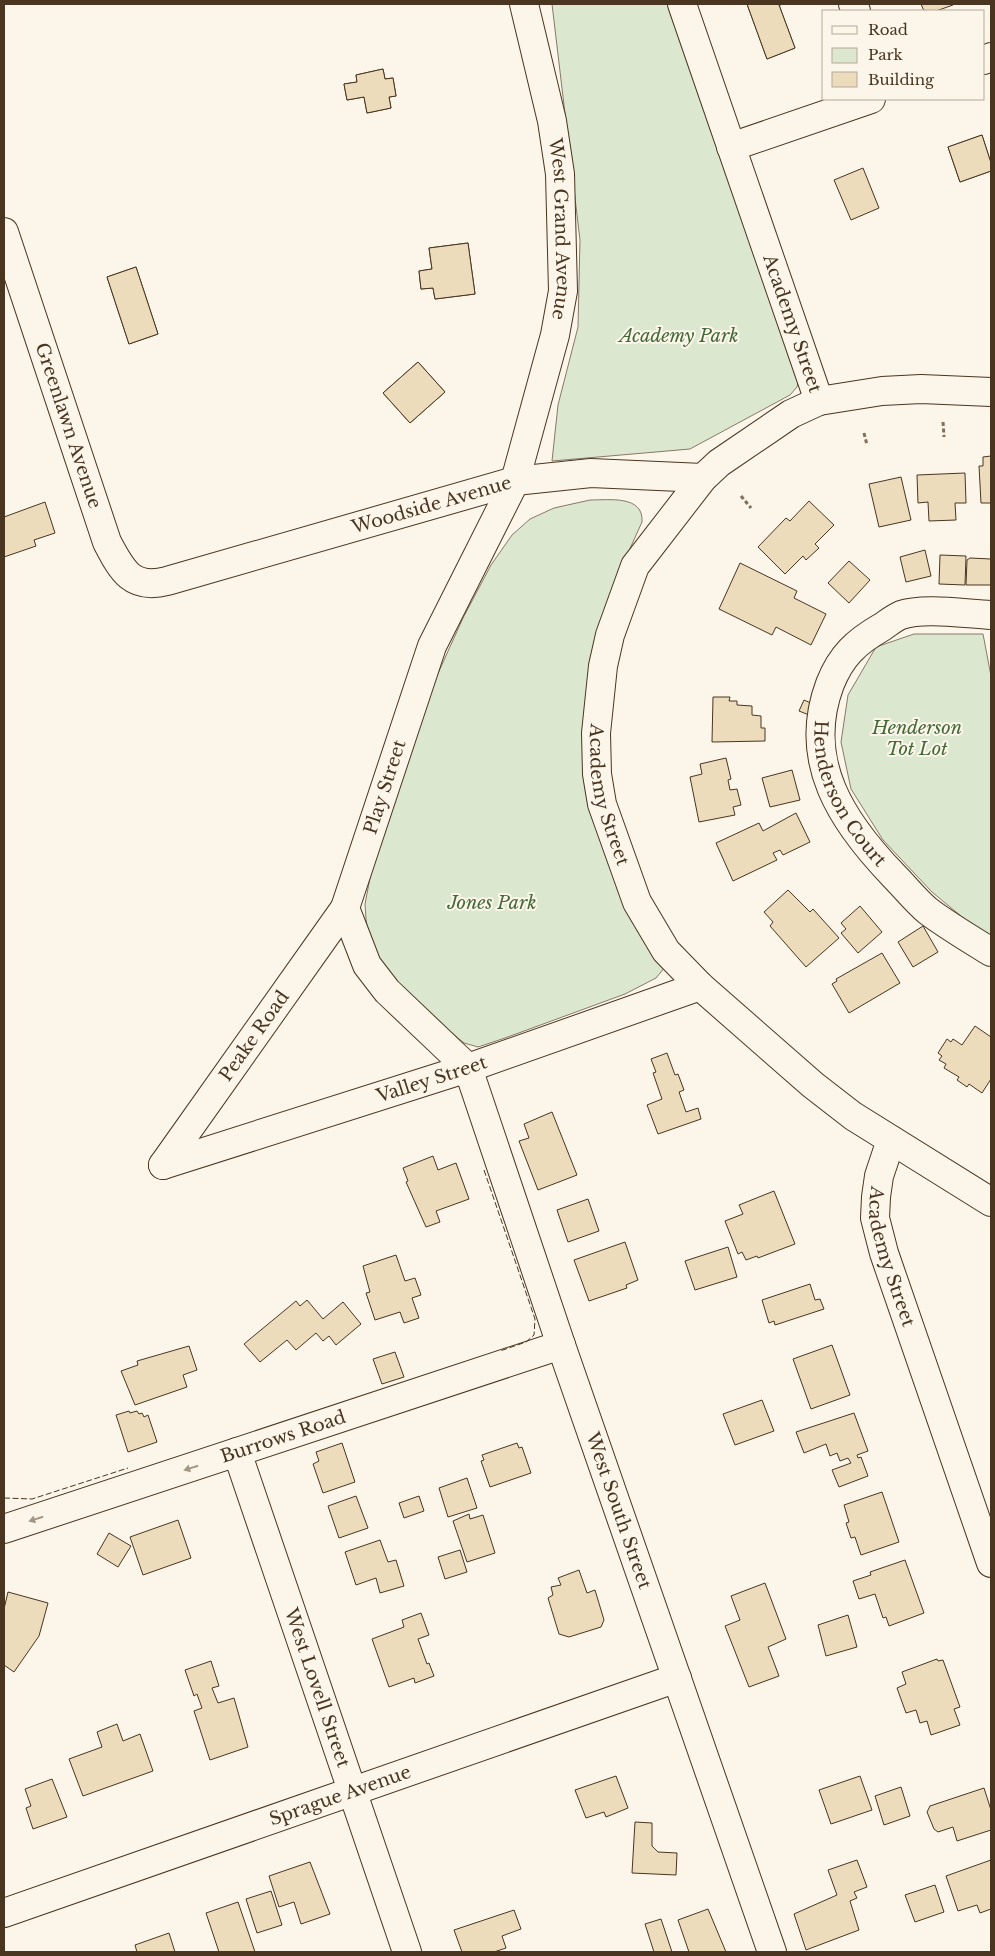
<svg xmlns="http://www.w3.org/2000/svg" width="995" height="1956" font-family="'Libre Baskerville',serif">
<style>
.green{fill:#dce7d0;stroke:#887966}
.building{fill:#ecdcbc;stroke:#4a3520}
.lines{fill:none;stroke-linecap:round;stroke-linejoin:round}
.minor-casing{stroke:#4a3520;stroke-width:30}
.path{stroke:#7f6f5c;stroke-width:3;stroke-dasharray:4 2.5;stroke-linecap:butt}
.minor{stroke:#fbf6e9;stroke-width:28}
.fence{stroke:#4a3520;stroke-width:1;stroke-dasharray:6 2.5;stroke-linecap:butt}
.oneway{fill:#a29684}
.labels{text-anchor:middle;dominant-baseline:central;stroke-width:4;stroke-linejoin:round;paint-order:stroke}
.street-label{font-size:18px;fill:#4a3520;stroke:#fbf6e9}
.park-label{font-size:18px;font-style:italic;fill:#436837;stroke:#fbf6e9}
</style>
<rect width="100%" height="100%" fill="#fbf6e9"/>
<g class="green">
<path d="M552,4H675L799,376L797,387L790,395L690,449L552,461L558,405L578,327L580,240Z"/>
<path d="M590,500C609,500 644,495 642,522L623,564L584,713L665,967L656,978L625,994L505,1038L478,1047L464,1043L459,1039L384,973L368,933L366,919L365,904L376,847L426,700L463,618L491,565L512,535L530,519L554,508Z"/>
<path d="M914,634H983L991,676V941L932,892L883,840L851,789L841,742L848,695L876,647Z"/>
</g>
<g class="building">
<path d="M747,4H784L779,5L795,48L767,59Z"/>
<path d="M747,4H784L779,5L795,48L767,59Z"/>
<path d="M921,4H953V5L936,11H924Z"/>
<path d="M383,69L385,79L393,78L396,96L389,97L391,108L367,113L364,97L347,100L344,84L357,82L356,75Z"/>
<path d="M383,69L385,79L393,78L396,96L389,97L391,108L367,113L364,97L347,100L344,84L357,82L356,75Z"/>
<path d="M982,135L991,163V171L960,182L948,147Z"/>
<path d="M982,135L991,163V171L960,182L948,147Z"/>
<path d="M863,168L879,208L851,220L834,180Z"/>
<path d="M468,243L475,294L435,299L433,288L421,289L419,271L432,269L429,248Z"/>
<path d="M468,243L475,294L435,299L433,288L421,289L419,271L432,269L429,248Z"/>
<path d="M136,267L158,334L129,344L107,277Z"/>
<path d="M136,267L158,334L129,344L107,277Z"/>
<path d="M418,362L445,392L410,423L383,393Z"/>
<path d="M418,362L445,392L410,423L383,393Z"/>
<path d="M991,456V503H981L979,466H983V457Z"/>
<path d="M965,473L966,503H955L956,520L929,521L928,502L918,503L917,475Z"/>
<path d="M901,477L911,520L879,527L869,484Z"/>
<path d="M809,501L834,525L815,544L819,548L806,560L803,556L785,574L758,547L786,518L790,521Z"/>
<path d="M45,502L55,533L34,540L36,546L4,557V517Z"/>
<path d="M925,550L931,576L906,582L900,557Z"/>
<path d="M940,555L966,556L965,585L939,584Z"/>
<path d="M970,558L991,559V585H966L967,560Z"/>
<path d="M849,561L870,580L849,603L828,583Z"/>
<path d="M740,563L797,591L794,598L826,614L811,645L776,627L772,635L719,609Z"/>
<path d="M713,697H730L729,701H737V705L752,706V715L761,716V728H765V741L712,742Z"/>
<path d="M804,700L813,704L809,715L799,711Z"/>
<path d="M726,758L731,779L728,780L730,790L737,789L741,805L733,807L735,815L699,822L690,777L702,774L700,764Z"/>
<path d="M792,770L800,800L770,807L762,778Z"/>
<path d="M796,813L810,842L783,855L780,850L773,853L777,860L733,881L716,843L759,823L763,831Z"/>
<path d="M788,890L810,912L813,909L839,938L806,967L770,926L773,922L764,912Z"/>
<path d="M860,906L882,932L858,953L841,933L846,929L841,923Z"/>
<path d="M923,926L938,952L913,967L898,942Z"/>
<path d="M882,953L900,983L849,1013L832,984L837,981L836,979Z"/>
<path d="M975,1026L991,1037V1079L982,1093L969,1084L967,1087L957,1080L959,1077L944,1068L946,1064L939,1060L942,1056L938,1053L947,1039L951,1042L953,1039L962,1045Z"/>
<path d="M667,1053L675,1075L678,1074L684,1090L679,1092L686,1112L698,1108L701,1119L658,1134L647,1105L662,1099L653,1073L656,1072L651,1059Z"/>
<path d="M552,1112L577,1175L538,1190L519,1141L529,1138L524,1124Z"/>
<path d="M433,1156L438,1170L456,1163L469,1199L436,1211L440,1222L426,1227L406,1182L408,1181L403,1168Z"/>
<path d="M774,1191L795,1244L758,1258L757,1256L746,1260L742,1252L738,1254L725,1221L743,1214L739,1205Z"/>
<path d="M588,1199L599,1231L568,1242L557,1210Z"/>
<path d="M625,1242L638,1280L626,1285L627,1288L589,1301L574,1260Z"/>
<path d="M728,1247L737,1277L695,1290L685,1261Z"/>
<path d="M396,1255L405,1281L415,1278L421,1295L412,1298L419,1318L404,1323L400,1312L375,1320L366,1293L370,1292L363,1266Z"/>
<path d="M810,1284L815,1300L820,1299L824,1309L775,1325L774,1321L769,1323L762,1300Z"/>
<path d="M307,1300L323,1319L343,1302L361,1324L336,1345L329,1336L323,1341L316,1333L296,1350L287,1340L260,1362L244,1344L296,1301L300,1306Z"/>
<path d="M832,1345L850,1395L811,1409L793,1359Z"/>
<path d="M189,1346L197,1370L183,1375L187,1387L135,1405L121,1371L138,1365L137,1361Z"/>
<path d="M395,1352L404,1377L382,1384L373,1359Z"/>
<path d="M762,1400L774,1431L735,1445L723,1414Z"/>
<path d="M129,1411L130,1413L137,1411L139,1414L142,1413L144,1417L148,1415L157,1442L128,1452L116,1415Z"/>
<path d="M854,1413L868,1451L857,1455L858,1458L861,1457L868,1476L839,1487L832,1470L851,1463L848,1458L840,1461L837,1453L830,1456L826,1444L804,1453L796,1432Z"/>
<path d="M342,1443L355,1482L323,1493L313,1464L319,1461L316,1452Z"/>
<path d="M517,1443L519,1448L522,1447L531,1473L490,1487L481,1461L484,1460L482,1455Z"/>
<path d="M467,1478L477,1508L448,1517L439,1488Z"/>
<path d="M882,1492L899,1542L861,1555L855,1537L851,1538L846,1523L849,1522L844,1505Z"/>
<path d="M356,1496L368,1528L339,1538L328,1506Z"/>
<path d="M419,1496L424,1511L404,1518L399,1503Z"/>
<path d="M469,1514L470,1519L483,1515L495,1553L467,1562L453,1521Z"/>
<path d="M178,1520L191,1558L143,1575L130,1537Z"/>
<path d="M109,1533L131,1546L118,1567L97,1554Z"/>
<path d="M380,1540L388,1562L396,1560L404,1586L380,1593L376,1578L356,1585L345,1552Z"/>
<path d="M460,1550L467,1572L445,1579L438,1557Z"/>
<path d="M905,1560L924,1613L889,1626L886,1617L883,1618L875,1594L859,1599L853,1581L871,1575L870,1572Z"/>
<path d="M579,1570L587,1593L595,1590L604,1620L601,1627L569,1637L559,1634L548,1598L553,1595L551,1587L561,1585L558,1578Z"/>
<path d="M765,1583L786,1639L768,1647L779,1676L749,1687L725,1626L740,1620L731,1596Z"/>
<path d="M8,1592L48,1603L39,1636L14,1672L4,1665V1609Z"/>
<path d="M421,1613L429,1635L418,1639L427,1664L429,1663L434,1676L415,1683L414,1678L389,1687L372,1639L404,1627L402,1620Z"/>
<path d="M848,1615L857,1647L826,1656L818,1625Z"/>
<path d="M937,1659L938,1661L943,1660L960,1707L954,1709L960,1725L931,1735L927,1721L920,1723L916,1710L906,1713L897,1688L906,1684L902,1672Z"/>
<path d="M211,1661L219,1686L212,1688L218,1703L234,1698L248,1747L210,1760L194,1711L202,1708L197,1694L194,1696L185,1670Z"/>
<path d="M117,1724L123,1741L140,1734L153,1771L83,1796L69,1759L102,1747L97,1732Z"/>
<path d="M616,1776L628,1808L606,1817L604,1812L586,1818L575,1790Z"/>
<path d="M860,1776L872,1810L831,1824L819,1790Z"/>
<path d="M52,1779L67,1817L33,1829L26,1808L31,1806L25,1789Z"/>
<path d="M901,1787L910,1816L884,1825L875,1796Z"/>
<path d="M984,1788L991,1810V1830L957,1841L953,1827L938,1832L934,1829L927,1812L930,1806Z"/>
<path d="M635,1822L652,1823V1846L658,1852L677,1853L676,1875L632,1873Z"/>
<path d="M857,1860L867,1887L854,1892L857,1898L850,1901L859,1930L806,1950L794,1914L837,1895L828,1870Z"/>
<path d="M991,1860V1909L980,1913L977,1905L958,1911L946,1876Z"/>
<path d="M310,1862L330,1914L301,1924L294,1902L279,1907L269,1876Z"/>
<path d="M935,1885L944,1912L915,1922L905,1895Z"/>
<path d="M271,1891L282,1925L257,1933L246,1899Z"/>
<path d="M238,1902L255,1952H219L206,1913Z"/>
<path d="M708,1909L726,1952H689L678,1920Z"/>
<path d="M514,1910L521,1929L502,1936L506,1948L494,1952H462L454,1930Z"/>
<path d="M661,1919L672,1952H654L645,1924Z"/>
<path d="M169,1933L175,1952H137L135,1945Z"/>
</g>
<g class="lines">
<g class="minor-casing">
<g id="minor">
<path id="s1" d="M524,4L552,121L560,174L563,291L555,335L515,481L432,646L345,908L367,965L387,991L468,1068L561,1345L772,1952"/>
<path id="s2" d="M682,4L819,401"/>
<path d="M853,4L856,11"/>
<path d="M984,60L991,57"/>
<path d="M731,147L871,99"/>
<path id="s3" d="M4,232L107,542C122,571 132,590 167,581L515,481L591,473L703,478"/>
<path id="s4" d="M991,392L921,389L882,391L819,401L791,414L719,463L703,478L635,566L610,635L603,666L596,733L597,774L602,804L637,902L666,951L700,986L813,1085L853,1116L991,1202"/>
<path id="s5" d="M991,615C966,614 924,607 901,615C894,618 888,623 882,627C856,642 841,656 830,684C801,761 842,822 894,876C905,887 916,901 928,911C948,926 970,939 991,952"/>
<path id="s6" d="M891,1140L879,1176L876,1197L875,1218L884,1253L991,1563"/>
<path id="s7" d="M163,1165L468,1068L700,986"/>
<path id="s8" d="M163,1165L345,908"/>
<path id="s9" d="M237,1452L407,1952"/>
<path id="s10" d="M4,1529L561,1345"/>
<path id="s11" d="M4,1913L677,1678"/>
</g>
</g>
<g class="path">
<path d="M943,422L944,437"/>
<path d="M864,433L867,445"/>
<path d="M741,496L751,508"/>
</g>
<use href="#minor" class="minor"/>
<g class="fence">
<path d="M484,1170L535,1319L534,1335L526,1342L500,1351"/>
<path d="M4,1498L32,1499L128,1468"/>
</g>
</g>
<defs><path id="oneway-solid" d="M-6-.8H1V-3.2L6.5 0L1 3.2V.8H-6Z" transform="scale(1.25)"/></defs>
<g class="oneway">
<use href="#oneway-solid" transform="translate(191 1468) rotate(162)"/>
<use href="#oneway-solid" transform="translate(36 1519) rotate(162)"/>
</g>
<g class="labels">
<g class="street-label">
<text stroke="none"><textPath href="#s1" startOffset="229">West Grand Avenue</textPath></text>
<text stroke="none"><textPath href="#s2" startOffset="338">Academy Street</textPath></text>
<text stroke="none"><textPath href="#s3" startOffset="204">Greenlawn Avenue</textPath></text>
<text stroke="none"><textPath href="#s3" startOffset="682">Woodside Avenue</textPath></text>
<text transform="translate(385 787) rotate(-72)">Play Street</text>
<text stroke="none"><textPath href="#s5" startOffset="310">Henderson Court</textPath></text>
<text stroke="none"><textPath href="#s4" startOffset="660">Academy Street</textPath></text>
<text stroke="none"><textPath href="#s8" startOffset="158">Peake Road</textPath></text>
<text stroke="none"><textPath href="#s7" startOffset="282">Valley Street</textPath></text>
<text stroke="none"><textPath href="#s6" startOffset="121">Academy Street</textPath></text>
<text stroke="none"><textPath href="#s10" startOffset="294">Burrows Road</textPath></text>
<text stroke="none"><textPath href="#s1" startOffset="1621">West South Street</textPath></text>
<text stroke="none"><textPath href="#s9" startOffset="249">West Lovell Street</textPath></text>
<text stroke="none"><textPath href="#s11" startOffset="356">Sprague Avenue</textPath></text>
</g>
<g class="park-label">
<text x="679" y="336">Academy Park</text>
<text x="917" y="728">Henderson<tspan x="917" dy="21">Tot Lot</tspan></text>
<text x="492" y="903">Jones Park</text>
</g>
</g>
<rect width="995" height="1956" fill="none" stroke="#4a3520" stroke-width="10"/>
<rect x="822" y="10" width="162" height="90" fill="#fbf6e9" stroke="#b4a999"/>
<rect x="832" y="26" width="25" height="8" fill="#fbf6e9" stroke="#b4a999"/>
<text x="868" y="35" font-size="15" fill="#4a3520">Road</text>
<rect x="832" y="48" width="25" height="15" fill="#dce7d0" stroke="#b4a999"/>
<text x="868" y="60" font-size="15" fill="#4a3520">Park</text>
<rect x="832" y="72" width="25" height="15" fill="#ecdcbc" stroke="#b4a999"/>
<text x="868" y="85" font-size="15" fill="#4a3520">Building</text>
</svg>
